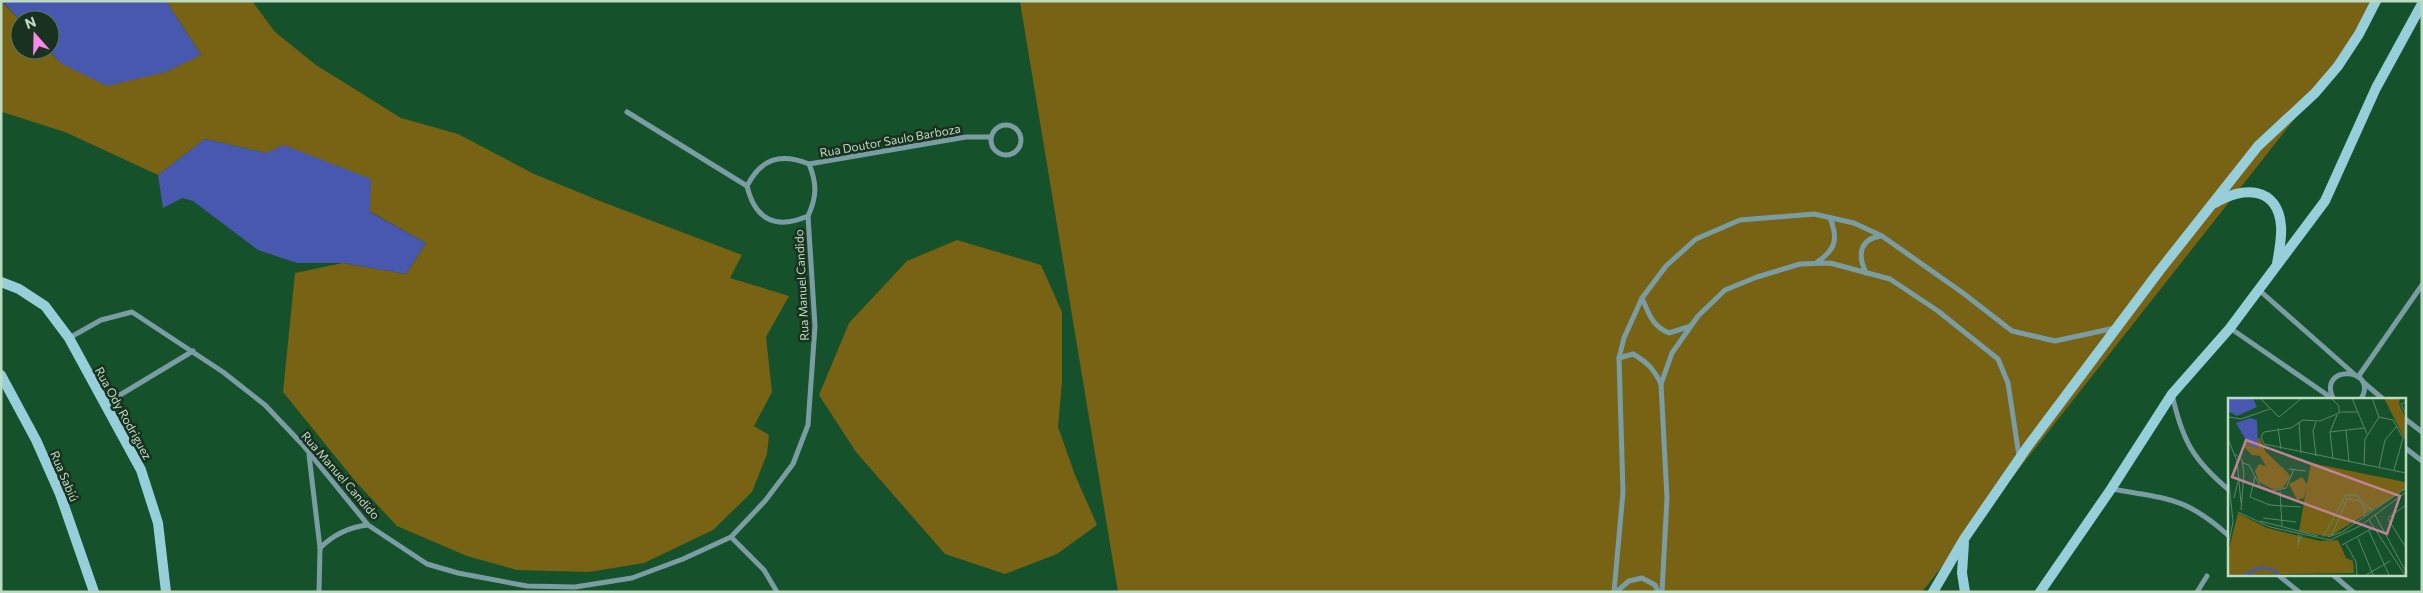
<svg xmlns="http://www.w3.org/2000/svg" width="2423" height="593" font-family="Commissioner,sans-serif">
<style>
.green{fill:#786213}
.water{fill:#4758ae}
.lines{fill:none;stroke-linecap:round;stroke-linejoin:round}
.street{stroke:#7a9da4;stroke-width:5}
.secondary{stroke:#96ceda;stroke-width:10}
.labels{text-anchor:middle;dominant-baseline:central;stroke-width:5;stroke-linejoin:round;paint-order:stroke}
.street-label{font-size:12px;fill:#bddac3;stroke:#19311f}
.inset-river{fill:none;stroke:#4758ae;stroke-width:2.5}
.inset-road{fill:none;stroke:#588868;stroke-width:1}
.view{fill:#bf8394;fill-opacity:0.15;stroke:#bf8394;stroke-width:2.5}
.inset-edge{fill:none;stroke:#bddac3;stroke-width:2.5}
</style>
<rect width="100%" height="100%" fill="#15512b"/>
<g class="green">
<path d="M1,1L20,20V50H48L62,64L201,55L166,1H252L275,32L316,65L401,118L458,134L534,174L605,203L742,255L730,278L789,296L766,337L772,392L754,426L769,435L767,454L752,492L713,530L644,563L589,572L517,570L467,556L397,526L356,482L283,392L295,273L343,263L406,274L426,243L266,153L205,139L158,175L65,132L2,112Z"/>
<path d="M2375,1L2315,93L1922,592H1118L1020,2Z"/>
<path d="M957,240L1041,265L1062,312V382L1058,427L1075,475L1097,525L1057,554L1005,574L945,554L856,452L819,395L849,323L907,261Z"/>
</g>
<g class="water">
<path d="M2,1H166L201,55L166,72L107,86L62,64L48,50L50,20H20Z"/>
<path d="M205,139L266,153L284,145L371,179L370,212L426,243L406,274L343,263H297L258,250L193,201L182,198L163,208L158,175Z"/>
</g>
<g class="lines">
<g class="street">
<path d="M627,112L747,186"/>
<circle cx="1006" cy="140" r="15"/>
<path d="M808,216C776,230 755,220 747,186C761,159 780,152 809,164L966,137H991"/>
<path d="M1816,263C1835,250 1839,240 1830,218"/>
<path d="M1866,273C1857,254 1860,239 1881,236"/>
<path d="M2259,290L2354,374"/>
<path d="M1642,298C1649,314 1652,326 1669,333L1691,326"/>
<path d="M2230,328L2333,399"/>
<path d="M69,338L101,320L132,312L223,372L265,405L302,444L368,525L427,564L458,573L527,586L575,587L632,578L683,559L731,537L765,501L793,464L808,425L815,326L808,216C817,197 817,183 809,164"/>
<path d="M1619,358L1633,354C1647,362 1654,369 1661,384"/>
<path d="M2358,377L2422,285"/>
<path d="M2363,382L2383,399"/>
<path d="M2172,394C2182,440 2193,460 2229,490"/>
<path d="M2333,398C2317,364 2380,367 2361,399"/>
<path d="M105,404L193,351"/>
<path d="M2404,418L2422,432"/>
<path d="M2404,447L2422,461"/>
<path d="M309,455L320,548L319,592"/>
<path d="M2112,489C2166,499 2185,496 2229,536"/>
<path d="M731,537L764,570L777,592"/>
<path d="M320,548C334,534 349,527 368,525"/>
<path d="M2277,574L2299,592"/>
<path d="M2332,574L2353,592"/>
<path d="M1614,592L1623,492L1619,358L1624,338L1642,298L1666,266L1696,239L1740,220L1814,214L1854,223L1882,236L1963,293L2012,331L2055,341L2115,328"/>
<path d="M1616,592L1629,581L1642,578L1655,585L1658,592"/>
<path d="M1662,592L1667,498L1661,384L1672,353L1698,316L1725,290L1757,277L1800,264L1830,263L1890,279L1938,311L1998,359L2008,383L2019,456"/>
<path d="M2197,592L2207,576"/>
</g>
<g class="secondary">
<path d="M2215,203C2242,186 2278,186 2281,226C2282,238 2279,252 2277,264"/>
<path d="M1,282L19,289L45,306L69,338L141,470L158,523L166,592"/>
<path d="M1,375L36,440L60,494L94,592"/>
<path d="M1964,543L1962,573L1965,592"/>
<path d="M1933,592L1964,539L2028,446L2160,270L2258,146L2315,93L2338,66L2359,34L2376,1"/>
<path d="M2040,592L2111,489L2172,394L2230,328L2325,201L2376,88L2422,4"/>
</g>
</g>
<g class="labels">
<g class="street-label">
<text transform="translate(890 140) rotate(-10)">Rua Doutor Saulo Barboza</text>
<text transform="translate(801 285) rotate(-93)">Rua Manuel Candido</text>
<text transform="translate(124 413) rotate(61)">Rua Ody Rodriguez</text>
<text transform="translate(341 475) rotate(49)">Rua Manuel Candido</text>
<text transform="translate(65 476) rotate(67)">Rua Sabiú</text>
</g>
</g>
<g transform="translate(2228 398)">
<rect width="178" height="178" fill="#15512b"/>
<path d="M156,0H172L171,6L177,18V42ZM17,40L21,47L30,50L28,41L32,40L37,53L60,75L62,79L55,90L46,92L31,84L27,73L31,66L38,68L32,58L24,57L16,49ZM83,65L177,84L178,91L101,139L71,133L79,87L76,100L69,102L61,86L74,79L79,86ZM10,115L39,130L92,143L110,142L118,160L125,163L126,175L0,177V154Z" fill="#786213"/>
<path d="M0,0H25L29,9L9,18L0,13ZM22,20L29,22L30,50L21,47L8,25Z" fill="#4758ae"/>
<path class="inset-river" d="M16,177L33,169L48,173L51,177"/>
<path class="inset-road" d="M32,0L51,19L74,0M103,0L111,8V15L92,23L75,22L63,30L36,34L33,39L36,46L178,75M124,0L139,36M178,4L173,6L178,16M112,14H130M0,19L13,21L42,11M151,19L165,22L175,40L166,72M71,25L73,55M50,30L53,51M118,32L121,64M102,34L136,30M0,41L9,63L13,105M7,56L14,62L16,75L13,112M88,58L85,33L88,24M105,61L102,34L109,17M15,65L21,67L32,88L45,93L58,90L66,71M136,67L137,41L151,19L144,0M151,70L157,42L169,28M61,71L78,73M0,75L5,124L0,149M27,79L22,99L42,107L73,109M0,92V131M52,93L54,128M6,100L10,83M10,114L42,129L102,142L132,128L178,94M147,117L178,174M35,120L68,124M160,120L178,107M160,121L177,148M141,122L177,177M32,123L90,138M141,133L161,177M71,136L70,147L74,137M104,137L119,101L132,103L137,111L136,118M95,139L118,97H129L139,109L145,112M100,139L114,134L178,90M130,140L145,177M118,146L128,164L129,177M114,147L145,130M138,177L162,163"/>
<path class="view" d="M18,42L172,98L159,136L4,79Z"/>
<rect width="178" height="178" class="inset-edge"/>
</g>
<rect width="2423" height="593" fill="none" stroke="#bddac3" stroke-width="5"/>
<g transform="translate(35 35) rotate(340)"><circle r="24" fill="#19311f" stroke="#5b7561"/>
<path d="M0-4L9 19L0 12L-9 19Z" fill="#f888ea"/>
<text y="-8" font-size="14" font-weight="bold" text-anchor="middle" fill="#bddac3">N</text>
</g>
</svg>
